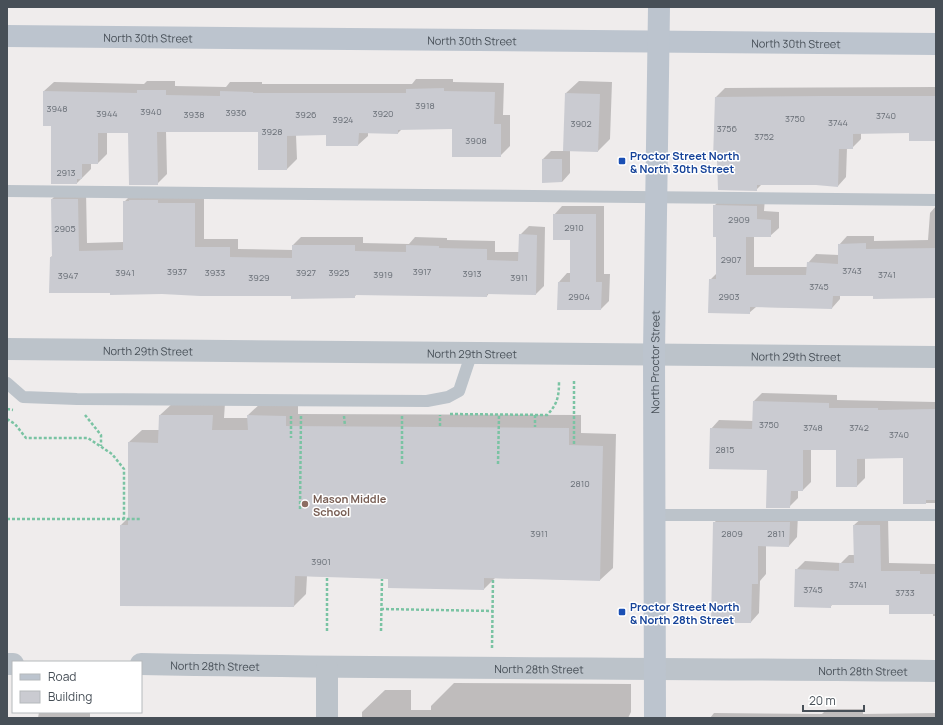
<svg xmlns="http://www.w3.org/2000/svg" width="943" height="725" font-family="Manrope,sans-serif">
<style>
.shadow{fill:#0003}
.building{fill:#cacbd1}
.lines{fill:none;stroke-linecap:round;stroke-linejoin:round}
.path{stroke:#7ac3a3;stroke-width:2.5;stroke-dasharray:3 2;stroke-linecap:butt}
.lane{stroke:#bcc3ca;stroke-width:12}
.street{stroke:#bcc3ca;stroke-width:22}
.secondary{stroke:#bcc4ce;stroke-width:22}
.transit-dot{fill:#1a4fb4;stroke:#fff;stroke-width:1.5}
.education-dot{fill:#8d6e63;stroke:#fff;stroke-width:1.5}
.labels{text-anchor:middle;dominant-baseline:central;stroke-width:3;stroke-linejoin:round;paint-order:stroke}
.number-label{font-size:9px;fill:#686e76}
.street-label{font-size:11px;fill:#474f57;stroke:#fff}
.transit-label{font-size:11px;font-weight:bold;fill:#164399;stroke:#fff;text-anchor:start}
.education-label{font-size:11px;font-weight:bold;fill:#785e54;stroke:#fff;text-anchor:start}
</style>
<rect width="100%" height="100%" fill="#efecec"/>
<g class="shadow">
<path d="M416,79H453V82L504,83L503,115H510V146L500,156L453,128L402,129L398,133L368,132V136L358,145L327,134L296,135L297,159L287,169L259,131H166L167,174L157,184L129,132H107V154L98,163H91V169L77,183H52V125L44,91L54,82L144,84L147,81H175V86L226,87L230,82H262V84H412Z"/>
<path d="M579,81L612,82L610,139L598,151L570,150V173L562,182L543,159L551,151H564L566,93Z"/>
<path d="M936,87V140L910,132L861,133V139L852,148H847L846,177L838,186L816,184H762L756,190L716,97L725,88Z"/>
<path d="M60,191H86L87,243L124,242V202L133,193L204,195V239H238V249L293,250V245L301,237H363V243L409,244L415,237L447,238V240L495,241V252H520V235L529,226L545,227L544,286L536,294L489,293L487,296L357,294L354,297L111,292L51,257L53,255L52,199Z"/>
<path d="M723,197L765,198L764,211L779,212V228L770,236H754V267H808V263L816,254L839,255V245L847,236H874V241L928,240L930,213L936,206V297L840,295V299L832,308L756,307L749,313L710,280L717,273V236L714,206Z"/>
<path d="M562,206H604V274H610L609,301L601,309H558L559,282L567,273H571V239L554,215Z"/>
<path d="M762,393L837,395V400L936,402V503H904V457L865,458V478L857,486L837,449H811V482L803,490H798V498L790,506L768,469L711,429L719,420L754,421V401Z"/>
<path d="M173,403H225L224,418H248V415L261,403H298V414L581,415V433L616,434L613,568L600,580L495,578L484,589L388,578L307,576L306,594L294,606L121,525L129,517V442L142,430H160V415Z"/>
<path d="M722,514H798L797,537L789,546L766,545V574L760,581L759,613L751,622L714,523Z"/>
<path d="M863,517H888L889,563L936,564V616H933V613L890,604H833L830,607L796,570L805,561L841,563L849,555H855L854,525Z"/>
<path d="M454,683L631,684V712L628,718H362V712L385,690H411V710H431V706Z"/>
<path d="M827,709H863V714L936,713V718H710L714,713L822,714Z"/>
<path d="M39,712H90V718H38Z"/>
</g>
<g class="building">
<path d="M444,88V91L495,92L494,124H501V157H452V129L398,130V134L359,133L358,146H326V135L287,136V170H258V132H157L158,185H129L128,133H98V164H82V179H77V184H51V126H43V91L137,93V90H166V95L220,96V91L253,92V93H406V89Z"/>
<path d="M565,93L600,94L598,152L563,151Z"/>
<path d="M824,96H936V141H909V133L853,134V149H839L838,187L816,185H757V191L718,190L717,159H713L715,97Z"/>
<path d="M542,159H562V182L542,183Z"/>
<path d="M51,199H78L79,251L123,250V201H129V200H158V203H195V247H230V257L292,258V245H355V251L406,252V245L439,246V248L487,249V260L518,261L519,234L537,235L536,295L487,294V297L355,295V298L291,299V296H200L162,294L110,295V293H49L50,257H52Z"/>
<path d="M713,205L757,206V219L771,220V237H746V275H806L807,262L838,264V244L866,243V249L936,248V298L873,299V296H833L832,309L750,307V314L708,313L709,279H716V237H713Z"/>
<path d="M553,214H596V282H602L601,310H557L558,282H570V240H553Z"/>
<path d="M753,401L829,403V408H878V410L936,409V500H926V504H903V458L857,459V487H836V450H803V491H791L790,508H766L767,470L709,469L710,428L752,429Z"/>
<path d="M159,415H213L212,430H248L247,415L286,416V426L569,428V445L603,446L600,581L484,578V590L388,588V579L295,576L294,607L120,606V525H128V442L158,443Z"/>
<path d="M713,522H790L789,547L758,546V584H752L751,623H711Z"/>
<path d="M853,525H880L881,571H920V574H936V614H889V605H831V608L794,607L795,569L839,571V563H854Z"/>
</g>
<g class="lines">
<g class="path">
<path d="M574,381V446"/>
<path d="M7,409L13,410"/>
<path d="M450,414L547,415C558,404 559,395 559,381"/>
<path d="M85,415L101,435V446"/>
<path d="M535,415V427"/>
<path d="M291,416V438"/>
<path d="M344,416L345,426"/>
<path d="M7,419L15,424L26,438H88L112,454L124,469V519H140"/>
<path d="M440,426V415"/>
<path d="M402,464V416"/>
<path d="M498,464L499,415"/>
<path d="M300,509L301,416"/>
<path d="M7,519H124"/>
<path d="M381,609L493,611"/>
<path d="M327,631V577"/>
<path d="M381,631L382,579"/>
<path d="M492,648L493,579"/>
</g>
<g class="lane">
<path d="M7,191L936,200"/>
<path d="M7,383L23,397L77,399L427,401L448,397L459,391L472,352"/>
<path d="M654,515H936"/>
</g>
<g class="street">
<path id="s1" d="M7,349L936,357"/>
<path d="M7,664H13"/>
<path id="s2" d="M141,664C406,669 671,668 936,671"/>
<path d="M327,668V718"/>
</g>
<g class="secondary">
<path id="s3" d="M7,36L936,44"/>
<path id="s4" d="M655,718L654,353L659,7"/>
</g>
</g>
<g class="transit-dot">
<rect x="618" y="157" width="8" height="8" rx="2"/>
<rect x="618" y="608" width="8" height="8" rx="2"/>
</g>
<circle class="education-dot" cx="305" cy="504" r="4"/>
<g class="labels">
<g class="number-label">
<text x="425" y="105">3918</text>
<text x="57" y="108">3948</text>
<text x="151" y="111">3940</text>
<text x="236" y="112">3936</text>
<text x="107" y="113">3944</text>
<text x="383" y="113">3920</text>
<text x="194" y="114">3938</text>
<text x="306" y="114">3926</text>
<text x="886" y="115">3740</text>
<text x="795" y="118">3750</text>
<text x="343" y="119">3924</text>
<text x="838" y="122">3744</text>
<text x="581" y="123">3902</text>
<text x="727" y="128">3756</text>
<text x="272" y="131">3928</text>
<text x="764" y="136">3752</text>
<text x="476" y="140">3908</text>
<text x="66" y="172">2913</text>
<text x="739" y="219">2909</text>
<text x="574" y="227">2910</text>
<text x="65" y="228">2905</text>
<text x="731" y="259">2907</text>
<text x="852" y="270">3743</text>
<text x="177" y="271">3937</text>
<text x="422" y="271">3917</text>
<text x="125" y="272">3941</text>
<text x="215" y="272">3933</text>
<text x="306" y="272">3927</text>
<text x="339" y="272">3925</text>
<text x="472" y="273">3913</text>
<text x="383" y="274">3919</text>
<text x="887" y="274">3741</text>
<text x="68" y="275">3947</text>
<text x="259" y="277">3929</text>
<text x="519" y="277">3911</text>
<text x="819" y="286">3745</text>
<text x="579" y="296">2904</text>
<text x="729" y="296">2903</text>
<text x="769" y="424">3750</text>
<text x="813" y="427">3748</text>
<text x="859" y="427">3742</text>
<text x="899" y="434">3740</text>
<text x="725" y="449">2815</text>
<text x="580" y="483">2810</text>
<text x="539" y="533">3911</text>
<text x="732" y="533">2809</text>
<text x="776" y="533">2811</text>
<text x="321" y="561">3901</text>
<text x="858" y="584">3741</text>
<text x="813" y="589">3745</text>
<text x="905" y="592">3733</text>
</g>
<g class="street-label">
<text stroke="none"><textPath href="#s3" startOffset="141">North 30th Street</textPath></text>
<text stroke="none"><textPath href="#s3" startOffset="465">North 30th Street</textPath></text>
<text stroke="none"><textPath href="#s3" startOffset="789">North 30th Street</textPath></text>
<text stroke="none"><textPath href="#s1" startOffset="141">North 29th Street</textPath></text>
<text stroke="none"><textPath href="#s1" startOffset="465">North 29th Street</textPath></text>
<text stroke="none"><textPath href="#s1" startOffset="789">North 29th Street</textPath></text>
<text stroke="none"><textPath href="#s4" startOffset="356">North Proctor Street</textPath></text>
<text stroke="none"><textPath href="#s2" startOffset="74">North 28th Street</textPath></text>
<text stroke="none"><textPath href="#s2" startOffset="398">North 28th Street</textPath></text>
<text stroke="none"><textPath href="#s2" startOffset="722">North 28th Street</textPath></text>
</g>
<g class="transit-label">
<text x="630" y="155">Proctor Street North<tspan x="630" dy="13">&amp; North 30th Street</tspan></text>
<text x="630" y="606">Proctor Street North<tspan x="630" dy="13">&amp; North 28th Street</tspan></text>
</g>
<g class="education-label">
<text x="313" y="498">Mason Middle<tspan x="313" dy="13">School</tspan></text>
</g>
</g>
<rect width="943" height="725" fill="none" stroke="#474f57" stroke-width="16"/>
<rect x="12" y="661" width="130" height="52" fill="#ffffff" stroke="#b5b9bc"/>
<rect x="20" y="674" width="20" height="6" fill="#bcc4ce" stroke="#b5b9bc"/>
<text x="48" y="681" font-size="12" fill="#474f57">Road</text>
<rect x="20" y="691" width="20" height="12" fill="#cacbd1" stroke="#b5b9bc"/>
<text x="48" y="701" font-size="12" fill="#474f57">Building</text>
<path d="M803 705v6h61v-6" fill="none" stroke="#474f57" stroke-width="2"/>
<text x="809" y="705" font-size="12" fill="#474f57" stroke="#ffffff" stroke-width="3" paint-order="stroke">20 m</text>
</svg>
